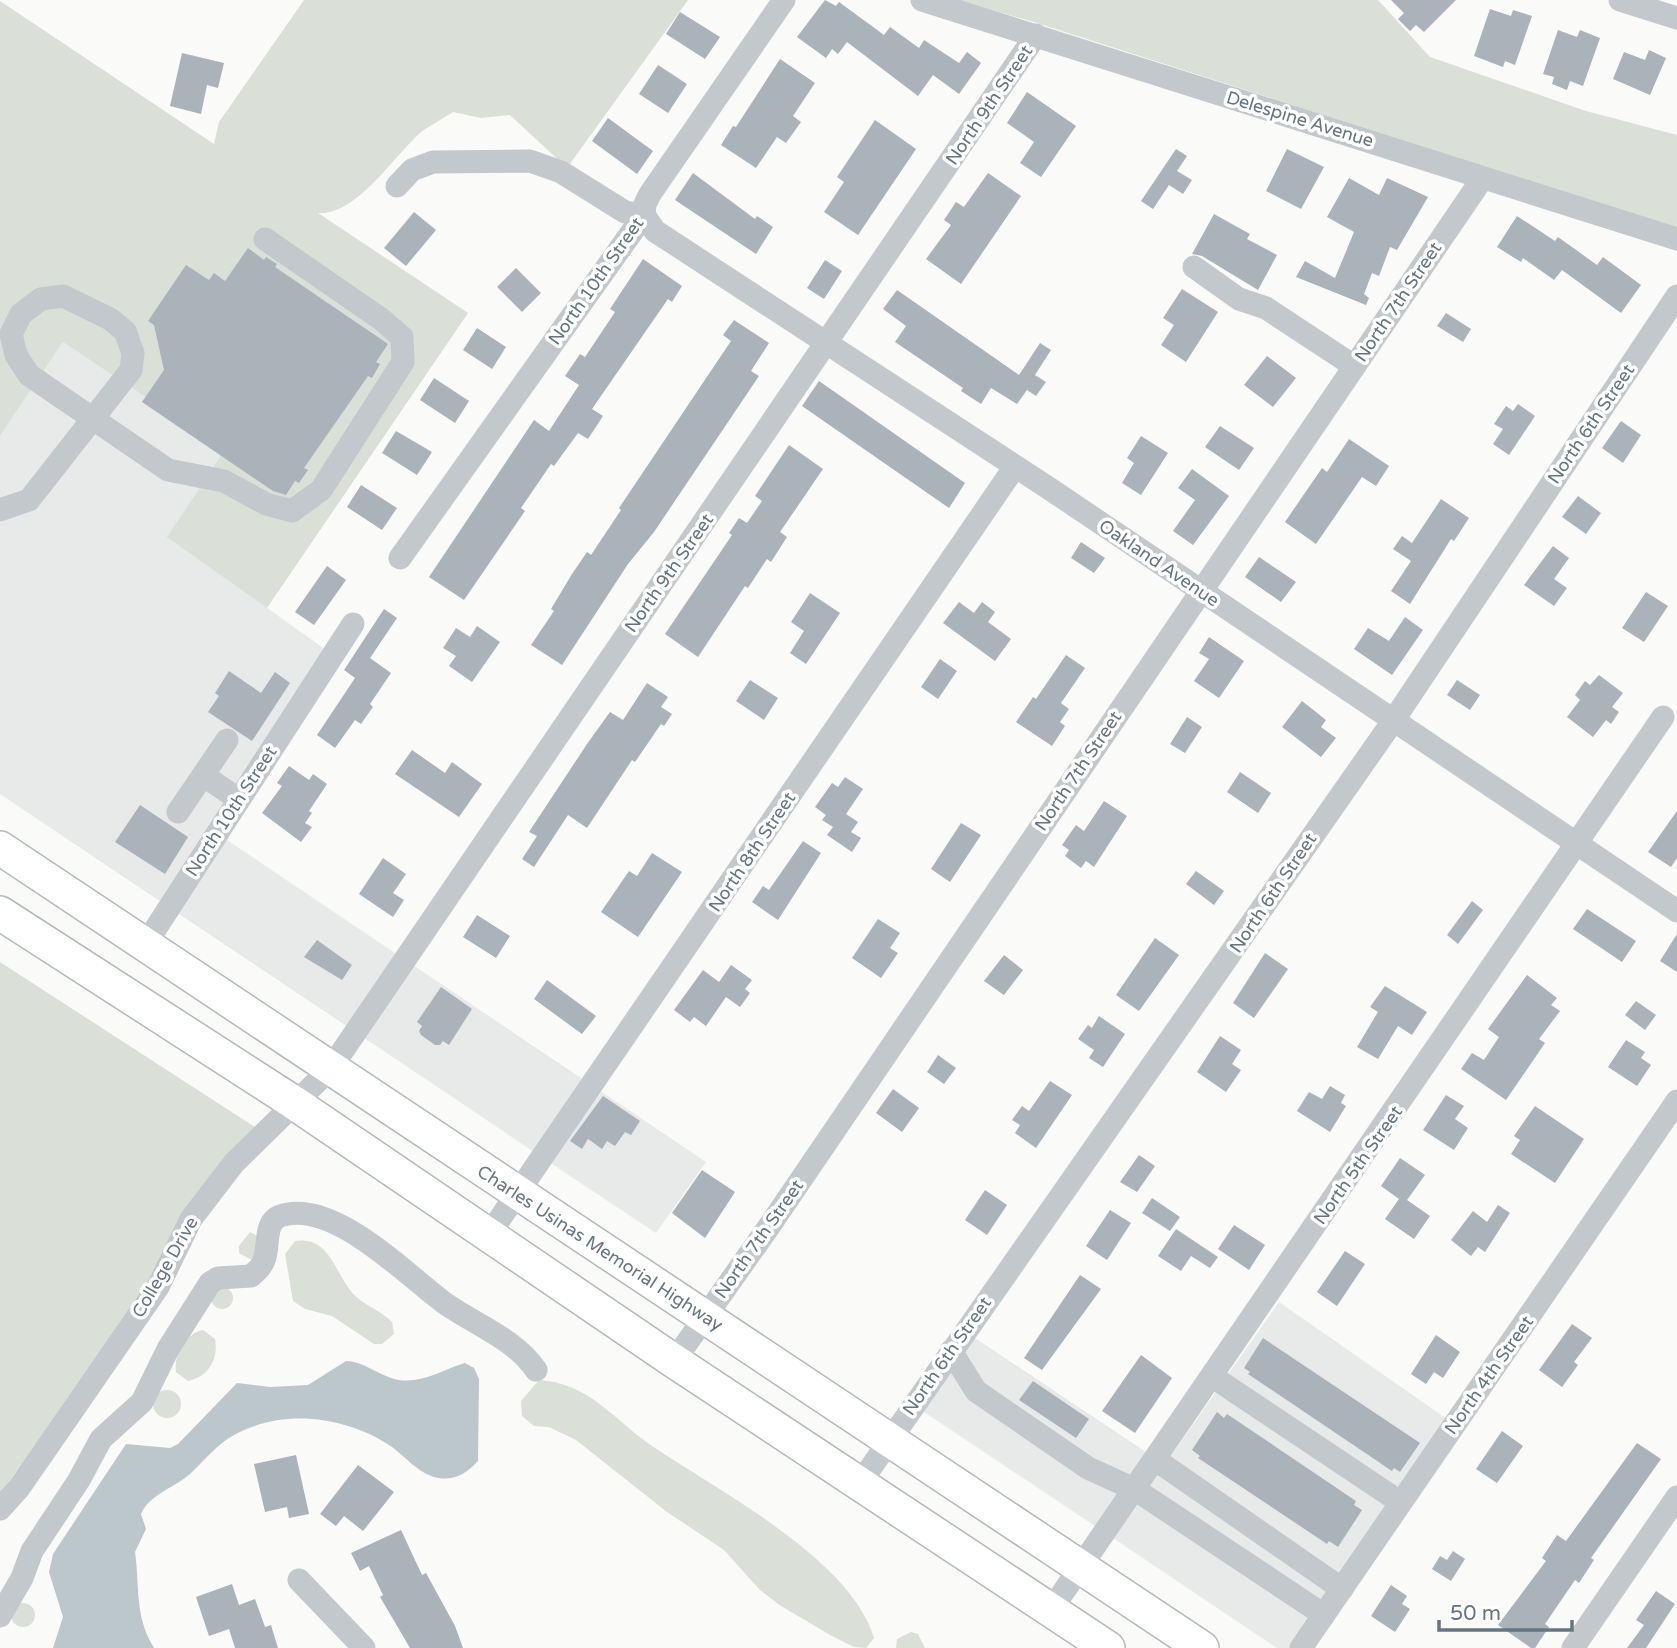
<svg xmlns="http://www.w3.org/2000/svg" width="1677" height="1648" font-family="'Varela Round',sans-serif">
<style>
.built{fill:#e8e9e9}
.green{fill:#dadfd7}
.water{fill:#bbc7cb}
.building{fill:#aab3b9}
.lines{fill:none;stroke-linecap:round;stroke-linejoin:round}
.highway-casing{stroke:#b4b9bd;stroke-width:36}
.minor{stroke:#c3c8cc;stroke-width:23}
.highway{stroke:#fff;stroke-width:33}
.labels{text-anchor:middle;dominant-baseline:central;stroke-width:7;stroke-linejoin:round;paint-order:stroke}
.street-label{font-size:18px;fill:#657683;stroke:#fff}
</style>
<rect width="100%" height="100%" fill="#fafaf8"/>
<g class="built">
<path d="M63,342L226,450L168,537L326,650L161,902L0,794V436Z"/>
<path d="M224,838L398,955L348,1027L176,912Z"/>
<path d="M413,965L584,1080L534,1152L363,1037Z"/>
<path d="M599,1090L706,1162L656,1233L549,1162Z"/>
<path d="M1279,1302L1447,1419L1289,1648H1277L1113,1538Z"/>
<path d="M972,1336L1149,1454L1098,1528L921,1410Z"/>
</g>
<g class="green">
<path d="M304,0H688L567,168L510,115L481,118L453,112C443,119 430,125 420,133C394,156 356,216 318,213L468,313L267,608L167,537L225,450L63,342L0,436V1L214,144L219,122Z"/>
<path d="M956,0H1378L1430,57L1586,111L1677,135V229L1034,22Z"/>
<path d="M0,962L264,1133L0,1494Z"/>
<path d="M250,1232L259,1237L256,1255L252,1260L239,1253V1246Z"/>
<path d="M295,1241C334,1235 335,1282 360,1300C371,1308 382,1312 392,1322L394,1334L382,1344H374L332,1316L305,1309L293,1301L285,1254Z"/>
<circle cx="222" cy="1298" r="11"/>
<path d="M203,1330L215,1339C219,1359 208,1377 188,1381L176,1372C173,1355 186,1333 203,1330Z"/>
<path d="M539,1380C589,1383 613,1419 652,1446C717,1490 851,1559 874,1638L866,1648L854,1647L832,1636L781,1606L760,1590L724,1550L667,1512L576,1440L549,1427L534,1426L522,1416L521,1401Z"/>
<circle cx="167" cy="1404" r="14"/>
<circle cx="23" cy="1615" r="12"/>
<path d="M911,1632L918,1634L925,1648H896L897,1639Z"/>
</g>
<path class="water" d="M346,1361C362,1361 376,1373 391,1378C418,1387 441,1370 465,1363L474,1368L479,1379L478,1461C465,1475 451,1483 431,1476C416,1470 404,1456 392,1447C346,1416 283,1408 234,1435C216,1445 204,1461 190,1474C174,1488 150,1494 141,1514L146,1529L135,1552C140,1587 134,1615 154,1648H53L63,1617L49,1572L53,1554L126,1444L170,1448L178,1444L237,1383L270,1387L308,1385Z"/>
<g class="building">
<path d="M825,0L836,6L839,2L884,35L890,27L919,48L924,40L959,63L967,52L981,63L959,94L933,75L918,96L847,42L838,54L832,49L826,58L797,37Z"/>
<path d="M1391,0H1456L1424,32L1416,25L1410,31L1398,19L1404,13Z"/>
<path d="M1490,9L1511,16L1513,10L1532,16L1515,65L1505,61L1503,67L1474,56Z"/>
<path d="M680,12L720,37L705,59L666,34Z"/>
<path d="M1558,30L1577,37L1580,30L1600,38L1583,86L1570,81L1567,90L1552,84L1554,77L1543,74Z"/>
<path d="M1649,50L1666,58L1650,95L1613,79L1624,52L1645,60Z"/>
<path d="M182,53L224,63L218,88L207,85L201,114L170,106Z"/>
<path d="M780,59L815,83L793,116L801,122L786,143L777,137L756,168L721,145L733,126L736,127Z"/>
<path d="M658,65L687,84L668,113L639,94Z"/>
<path d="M1027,92L1076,126L1041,177L1020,163L1034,142L1007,123Z"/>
<path d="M608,118L653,151L637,174L592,141Z"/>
<path d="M875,120L916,149L858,235L824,212L844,182L837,177Z"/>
<path d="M1176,149L1187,156L1177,171L1192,180L1183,194L1169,185L1153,209L1141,201Z"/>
<path d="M1287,149L1324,167L1301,209L1266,191Z"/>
<path d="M693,173L755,219L757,216L773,227L756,254L675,200Z"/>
<path d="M988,173L1021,196L961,284L926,259L951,225L944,220L956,202L964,207Z"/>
<path d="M1349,178L1379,195L1387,178L1428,197L1397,250L1390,247L1379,276L1372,273L1364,294L1369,298L1366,305L1296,277L1305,261L1335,278L1354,232L1327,217Z"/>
<path d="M414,212L436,230L406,266L384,248Z"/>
<path d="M1214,214L1250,234L1247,239L1277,255L1258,290L1202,256L1192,254Z"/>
<path d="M1517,216L1555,241L1558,237L1597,265L1603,257L1641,285L1621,313L1562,270L1554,280L1523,258L1521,262L1497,247Z"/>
<path d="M248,248L264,260L266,257L277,264L275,267L388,344L376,362L380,364L372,378L368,376L304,468L308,470L299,483L295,481L286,495L273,491L142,402L164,370L154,325L148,321L186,265L209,280L214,273L225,281Z"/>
<path d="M643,259L682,286L672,302L668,299L592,409L603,416L588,439L578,433L554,466L551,464L521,508L525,511L464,600L429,577L534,420L549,431L579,385L565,376L580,354L585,357L615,312L610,309Z"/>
<path d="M825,260L842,271L824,299L807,288Z"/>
<path d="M516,268L541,293L522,312L497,287Z"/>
<path d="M1182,289L1218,312L1186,362L1161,345L1174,325L1163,318Z"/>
<path d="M897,290L1019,375L1040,343L1051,350L1035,375L1046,382L1036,396L1027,390L1017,404L991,388L981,404L961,391L963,388L895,342L906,326L883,309Z"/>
<path d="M1446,313L1471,329L1463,342L1437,326Z"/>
<path d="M734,320L769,343L751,371L759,376L654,532L628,564L562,665L531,645L554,611L551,609L572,574L587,552L591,555L621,510L619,508L731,341L723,335Z"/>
<path d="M477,328L506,347L492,369L463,350Z"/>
<path d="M1267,356L1296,378L1273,407L1244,385Z"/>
<path d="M434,378L469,401L455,423L420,400Z"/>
<path d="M819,381L965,483L949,508L802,406Z"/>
<path d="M1518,404L1535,416L1509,455L1493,444L1503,429L1494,424L1506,406L1513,411Z"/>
<path d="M1621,421L1641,435L1623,463L1602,448Z"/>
<path d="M1220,426L1254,448L1239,470L1205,447Z"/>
<path d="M396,431L432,452L417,475L382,453Z"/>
<path d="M1141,436L1168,453L1141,495L1122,483L1134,463L1127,458Z"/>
<path d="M1349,439L1389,466L1376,486L1362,477L1316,544L1285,522L1322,468L1327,472Z"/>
<path d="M789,445L823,469L780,532L787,537L771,562L767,559L748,588L745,586L698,657L665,634L732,535L729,533L739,518L747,523L762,501L755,496Z"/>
<path d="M1192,469L1229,496L1193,545L1173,531L1195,500L1178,488Z"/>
<path d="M361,485L397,508L382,530L347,507Z"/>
<path d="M1578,496L1601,513L1586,534L1562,517Z"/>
<path d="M1441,499L1469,518L1454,541L1451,539L1410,604L1391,591L1411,561L1393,549L1402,536L1412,543Z"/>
<path d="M1081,542L1105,558L1094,573L1071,558Z"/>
<path d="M1553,546L1569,558L1554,579L1567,588L1554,606L1524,585Z"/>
<path d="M1259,557L1296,582L1281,602L1245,577Z"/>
<path d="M327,566L346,580L314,625L295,612Z"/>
<path d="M1646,592L1668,606L1644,642L1622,628Z"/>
<path d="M810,593L840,613L806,664L790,653L804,631L791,622Z"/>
<path d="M959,602L974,613L982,602L995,612L988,622L1011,639L995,661L943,623Z"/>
<path d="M384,609L397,618L370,658L391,673L370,704L373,707L361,724L355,720L335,748L317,735L355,678L344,670Z"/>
<path d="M1405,617L1423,630L1392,675L1354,649L1368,628L1389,641Z"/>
<path d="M477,626L500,642L472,682L449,666L456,656L443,648L456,628L470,637Z"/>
<path d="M1209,637L1244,661L1219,698L1194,681L1209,659L1199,653Z"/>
<path d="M1066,655L1085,668L1061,703L1069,709L1060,722L1065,726L1052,746L1016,722L1033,697L1036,699Z"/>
<path d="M940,659L957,671L938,699L921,687Z"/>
<path d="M229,671L261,693L275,672L290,683L252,741L208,712L219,696L215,693Z"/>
<path d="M1599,675L1623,693L1612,707L1619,712L1611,724L1606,720L1593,737L1567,717L1580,700L1575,695L1585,681L1590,685Z"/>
<path d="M750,680L778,698L764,720L736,701Z"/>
<path d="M1457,680L1480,695L1470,710L1447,695Z"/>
<path d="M647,683L668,697L661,707L672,714L664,726L661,724L635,762L632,760L587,828L568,815L534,867L522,859L537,836L529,832L587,744L610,712L623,720Z"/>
<path d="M1302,701L1326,720L1321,727L1336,738L1321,757L1282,727Z"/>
<path d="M1187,717L1202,727L1185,753L1170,744Z"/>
<path d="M412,750L445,773L452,762L482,784L459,817L395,774Z"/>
<path d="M289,766L309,780L313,774L327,784L309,811L312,813L305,823L312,827L301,842L262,813L282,786L277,783Z"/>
<path d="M1240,772L1271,793L1258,813L1227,792Z"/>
<path d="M845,777L863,789L846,814L858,822L851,832L861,838L852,852L827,835L833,827L822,820L826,815L815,807L832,783L838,787Z"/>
<path d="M1104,801L1127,816L1094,867L1086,861L1081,868L1065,856L1069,850L1062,845L1076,825L1084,831Z"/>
<path d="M140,805L188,837L165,874L115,842Z"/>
<path d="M1677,811V858L1671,867L1648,852Z"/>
<path d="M961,823L981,835L950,882L931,869Z"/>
<path d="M803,841L821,853L778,920L752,902L763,886L769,890Z"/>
<path d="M652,853L682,872L638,937L601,912L629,871L637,876Z"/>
<path d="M383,858L406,874L393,893L404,900L393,917L359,894Z"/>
<path d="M1196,871L1224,891L1214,905L1186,884Z"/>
<path d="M1472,901L1483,910L1458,944L1447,935Z"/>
<path d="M1587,909L1636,941L1622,962L1573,929Z"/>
<path d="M477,915L510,936L496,958L463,937Z"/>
<path d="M878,919L900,933L890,948L898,953L881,978L852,958Z"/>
<path d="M1677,934V972L1660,961Z"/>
<path d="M1155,938L1179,955L1139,1011L1116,995Z"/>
<path d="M317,940L352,965L342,980L304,957Z"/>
<path d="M1265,953L1288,969L1254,1018L1233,1003Z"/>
<path d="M1004,955L1023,970L1004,995L984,981Z"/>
<path d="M731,965L752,980L745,989L750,993L740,1007L726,997L706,1026L694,1017L690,1022L674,1010L703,970L719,982Z"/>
<path d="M1527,975L1557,998L1551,1005L1560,1011L1539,1039L1545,1043L1506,1100L1461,1069L1472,1053L1484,1060L1499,1037L1488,1029Z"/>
<path d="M547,980L596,1016L582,1034L534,999Z"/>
<path d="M1385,986L1427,1012L1412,1035L1398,1026L1378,1059L1357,1047L1378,1012L1370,1007Z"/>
<path d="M441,987L472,1009L449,1045L443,1041L440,1045H435L421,1035L419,1031L422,1026L417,1022Z"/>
<path d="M1636,1001L1656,1015L1645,1030L1625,1015Z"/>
<path d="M1099,1016L1125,1034L1103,1067L1089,1058L1094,1050L1078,1039L1088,1025L1092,1028Z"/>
<path d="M1220,1036L1241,1050L1232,1064L1241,1070L1226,1092L1197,1072Z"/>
<path d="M1626,1040L1645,1052L1641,1058L1651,1065L1637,1086L1608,1067Z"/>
<path d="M938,1055L956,1068L944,1084L927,1072Z"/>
<path d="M1050,1081L1072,1095L1036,1148L1015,1133L1020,1125L1012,1120L1022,1106L1029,1111Z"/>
<path d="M1330,1086L1345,1095L1341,1103L1346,1106L1330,1132L1297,1111L1309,1092L1322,1099Z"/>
<path d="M893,1089L919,1108L902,1132L876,1113Z"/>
<path d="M1446,1095L1464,1106L1455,1119L1468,1128L1454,1150L1423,1130Z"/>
<path d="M603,1096L640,1121L631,1135L625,1132L615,1146L607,1141L602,1149L588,1139L582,1149L570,1141Z"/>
<path d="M1535,1106L1584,1139L1555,1183L1511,1154L1520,1140L1514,1136Z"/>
<path d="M1139,1155L1155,1166L1137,1192L1120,1182Z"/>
<path d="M1400,1158L1425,1175L1407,1200L1430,1216L1414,1239L1385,1219L1399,1199L1381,1186Z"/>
<path d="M702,1170L735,1192L705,1238L672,1213Z"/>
<path d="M985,1190L1007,1205L987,1235L965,1220Z"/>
<path d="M1152,1198L1180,1217L1170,1231L1142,1213Z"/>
<path d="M1498,1205L1510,1213L1485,1252L1478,1247L1471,1256L1451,1240L1473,1211L1487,1222Z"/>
<path d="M1110,1210L1131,1223L1107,1260L1086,1246Z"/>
<path d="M1234,1225L1265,1245L1249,1270L1218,1249Z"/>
<path d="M1176,1229L1218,1257L1210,1268L1191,1256L1181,1271L1158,1256Z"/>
<path d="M1345,1251L1365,1264L1337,1306L1317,1292Z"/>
<path d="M1080,1275L1101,1289L1042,1370L1024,1358Z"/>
<path d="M1572,1324L1592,1338L1574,1362L1578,1365L1562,1387L1539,1370Z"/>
<path d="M1436,1335L1460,1352L1443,1378L1434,1372L1426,1384L1411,1374Z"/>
<path d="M1263,1338L1420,1443L1400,1472L1394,1468L1392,1471L1248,1374L1250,1372L1244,1368Z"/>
<path d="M1141,1355L1172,1378L1135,1433L1102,1411Z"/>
<path d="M1033,1381L1089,1419L1076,1438L1019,1400Z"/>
<path d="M1217,1412L1224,1418L1227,1414L1356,1501L1354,1505L1362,1510L1338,1547L1329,1541L1327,1544L1198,1458L1200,1456L1192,1450Z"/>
<path d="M1502,1431L1523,1446L1497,1483L1476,1469Z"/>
<path d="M1637,1443L1661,1459L1591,1558L1594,1560L1579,1583L1575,1580L1545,1624L1549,1627L1535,1648H1531L1498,1625L1546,1561L1542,1558L1557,1535L1566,1541Z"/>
<path d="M296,1455L309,1514L289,1518L287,1507L265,1512L254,1464Z"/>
<path d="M358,1465L394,1492L363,1531L344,1516L336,1526L320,1514Z"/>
<path d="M401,1530L422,1575L426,1573L455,1626L463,1648H410L380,1597L383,1595L369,1566L360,1571L351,1553Z"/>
<path d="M1453,1551L1465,1559L1451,1581L1432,1569L1440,1556L1447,1560Z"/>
<path d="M232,1584L239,1605L255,1599L265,1627L271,1625L278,1648H235L229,1629L209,1636L196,1597Z"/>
<path d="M1391,1585L1407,1596L1402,1604L1410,1609L1395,1632L1371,1616Z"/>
<path d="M1656,1591L1675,1604L1646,1648H1627L1644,1625L1636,1620Z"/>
</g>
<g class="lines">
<g class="highway-casing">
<g id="highway">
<path d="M0,848L1202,1648"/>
<path d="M0,913L293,1102L674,1361L1108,1648"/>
</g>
</g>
<g class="minor">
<path d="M922,0L1677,239"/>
<path d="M1620,0L1677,18"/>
<path d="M397,186L412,170L433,162L530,161L561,172L625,212L644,215L655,231L1050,489L1677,911"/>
<path d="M1194,267L1239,299L1266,308L1354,366"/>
<path d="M0,510L29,500L131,370L133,353L125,331L110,319L63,296L41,299L21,314L11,334L16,355L29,375L168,470L224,481L266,504L292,511L321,490L403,362L402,337L381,319L265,239"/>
<path d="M400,558L644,215L645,204L650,194L784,0"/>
<path d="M203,775L238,799"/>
<path d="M178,812L227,740"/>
<path d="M145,945L353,624"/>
<path d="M488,1236L1014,468"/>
<path d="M951,1351L976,1391L1088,1468L1136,1490L1324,1615"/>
<path d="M674,1361L768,1228L1482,179"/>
<path d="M1213,1377L1400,1502"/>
<path d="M1156,1460L1342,1589"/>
<path d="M860,1483L1393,721L1677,296"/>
<path d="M0,1509L19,1488L158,1287L191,1219L234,1163L331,1068L1036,35"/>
<path d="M299,1580L364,1648"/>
<path d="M1051,1610L1663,717"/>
<path d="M0,1616L22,1578L32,1551L79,1480L101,1439L142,1402L168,1349L210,1283L218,1278L251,1276C255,1272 260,1269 262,1264C271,1251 262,1223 280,1216C333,1197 408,1277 446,1304C476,1325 515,1339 536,1370"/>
<path d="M1301,1648L1677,1101"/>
<path d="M1573,1648L1677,1497"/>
</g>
<use href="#highway" class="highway"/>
</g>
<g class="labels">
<g class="street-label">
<text transform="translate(989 105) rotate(-56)">North 9th Street</text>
<text transform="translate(1300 119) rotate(17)">Delespine Avenue</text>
<text transform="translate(596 281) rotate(-55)">North 10th Street</text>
<text transform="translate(1398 302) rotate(-56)">North 7th Street</text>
<text transform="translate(1591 424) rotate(-56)">North 6th Street</text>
<text transform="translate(1159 563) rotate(34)">Oakland Avenue</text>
<text transform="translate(669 573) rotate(-55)">North 9th Street</text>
<text transform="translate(1078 771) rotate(-56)">North 7th Street</text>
<text transform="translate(231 811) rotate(-57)">North 10th Street</text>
<text transform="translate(752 852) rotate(-56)">North 8th Street</text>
<text transform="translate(1273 893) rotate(-56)">North 6th Street</text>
<text transform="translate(1358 1165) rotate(-55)">North 5th Street</text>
<text transform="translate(759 1239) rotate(-55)">North 7th Street</text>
<text transform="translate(600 1248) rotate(33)">Charles Usinas Memorial Highway</text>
<text transform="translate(165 1267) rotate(-60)">College Drive</text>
<text transform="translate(947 1356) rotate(-55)">North 6th Street</text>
<text transform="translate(1489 1375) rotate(-55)">North 4th Street</text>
</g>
</g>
<path d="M1439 1620v10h133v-10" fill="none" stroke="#657683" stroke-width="3.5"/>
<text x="1450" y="1620" font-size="21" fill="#657683" stroke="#ffffff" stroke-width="5" paint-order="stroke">50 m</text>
</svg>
